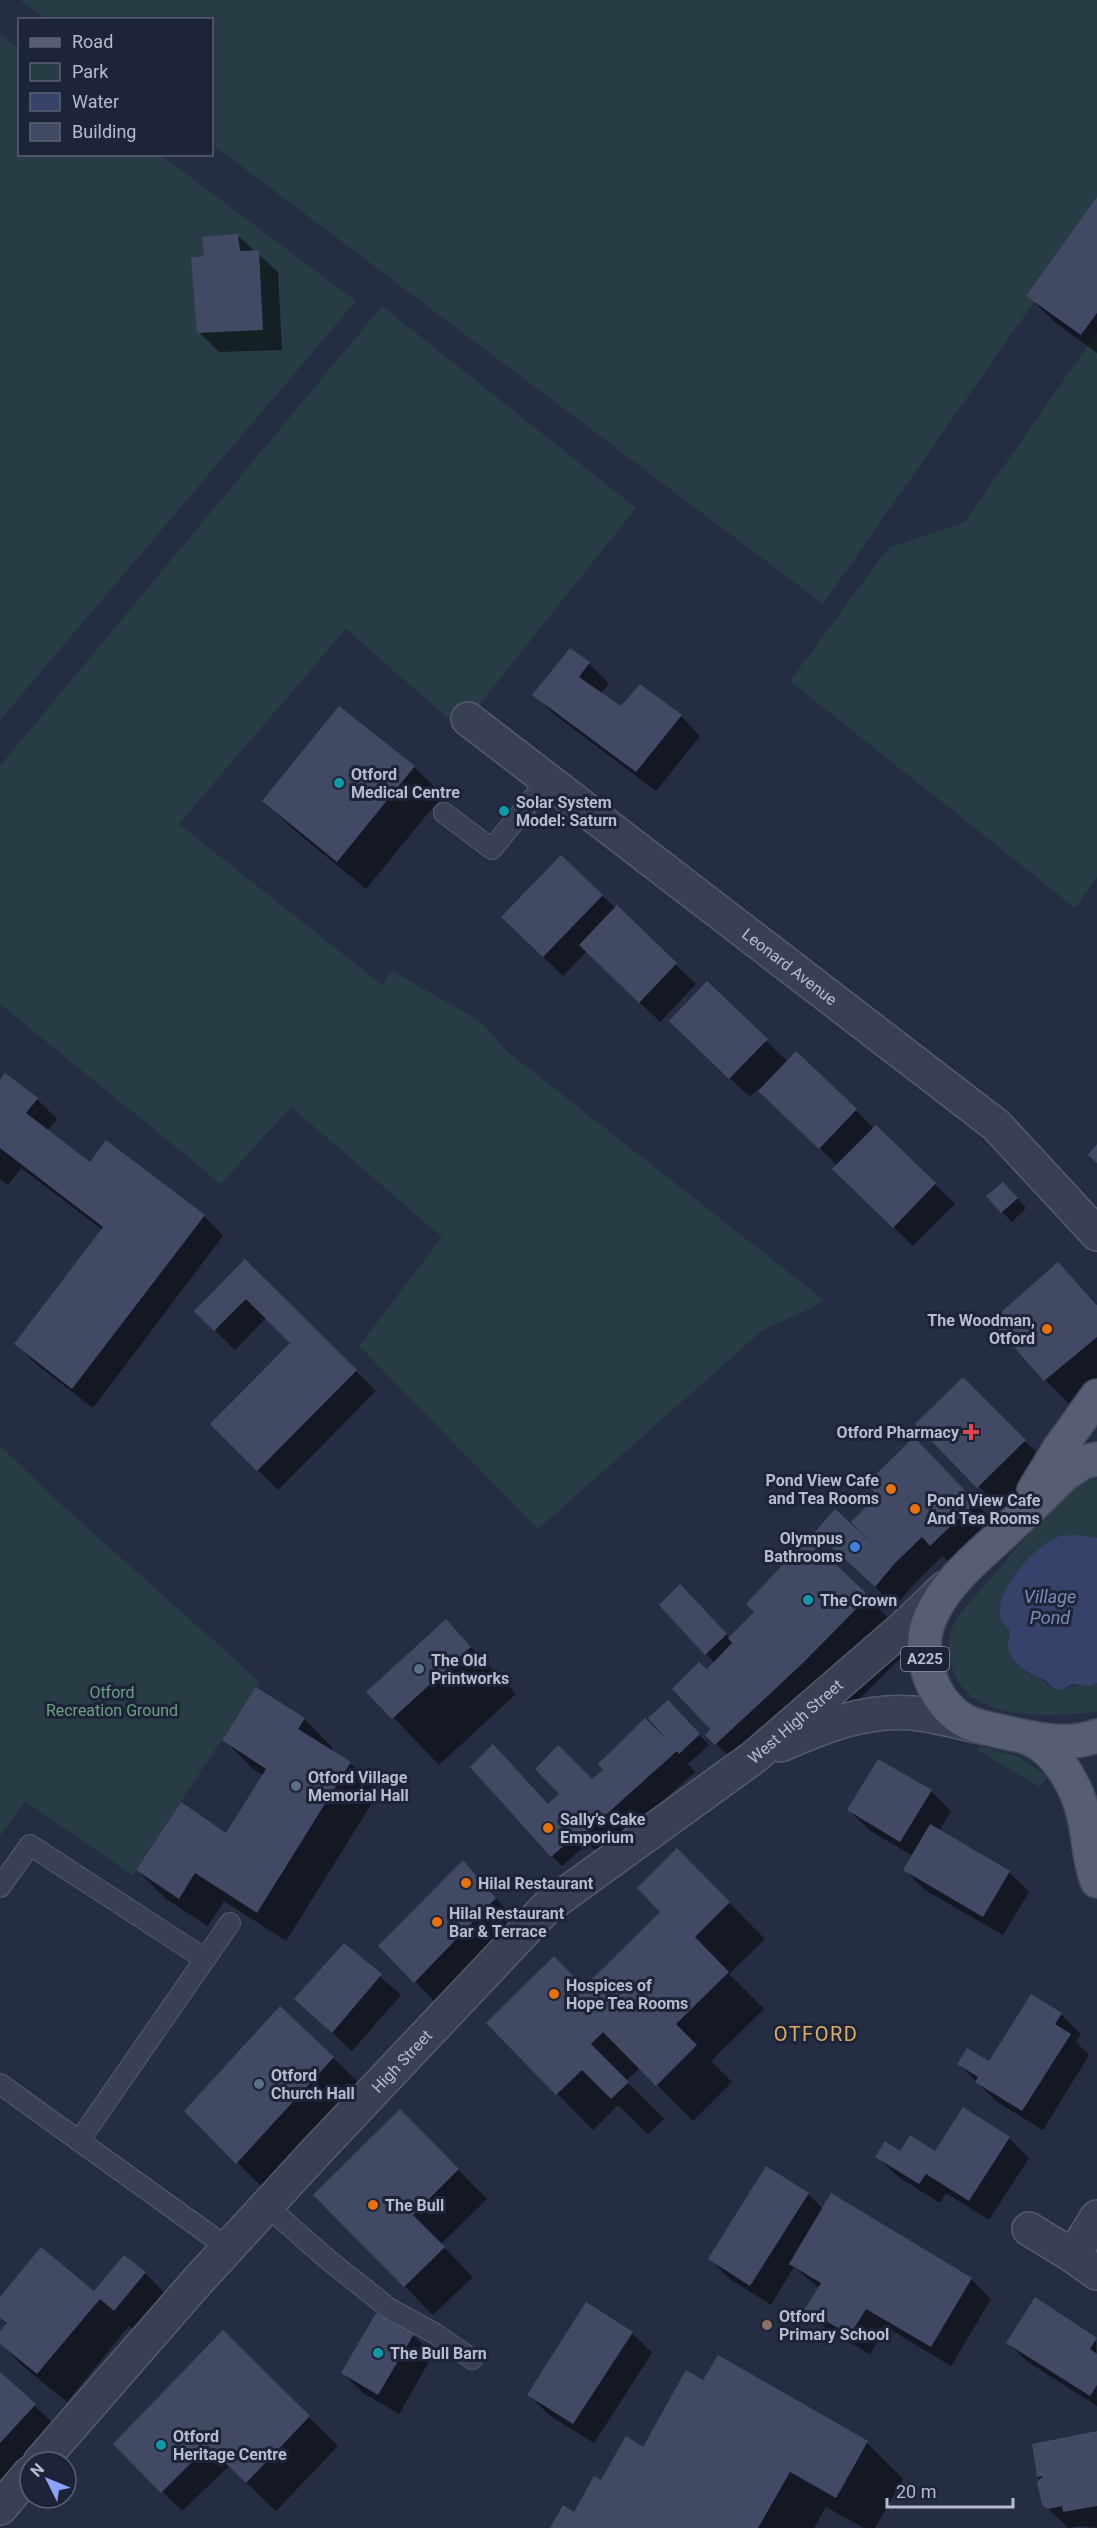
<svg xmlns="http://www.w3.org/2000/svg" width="1097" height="2528" font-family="Roboto,sans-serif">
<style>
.green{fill:#273c44}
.water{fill:#364269}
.shadow{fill:#0007}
.building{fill:#424964}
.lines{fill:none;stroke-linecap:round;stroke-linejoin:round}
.service-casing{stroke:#555a6d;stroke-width:22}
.minor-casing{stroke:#555a6d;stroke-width:36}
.tertiary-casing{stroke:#555a6d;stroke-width:36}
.primary-casing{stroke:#43485c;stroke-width:36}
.service{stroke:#394053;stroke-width:20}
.minor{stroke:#394053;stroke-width:33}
.tertiary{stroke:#394053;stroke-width:33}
.primary{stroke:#575e73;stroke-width:33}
.culture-dot{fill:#0f9aa8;stroke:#1e2438;stroke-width:2}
.food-dot{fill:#e8710a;stroke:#1e2438;stroke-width:2}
.health-dot{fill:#e0444e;stroke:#1e2438;stroke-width:2}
.shop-dot{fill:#3f7fe0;stroke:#1e2438;stroke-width:2}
.service-dot{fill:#5c6f8a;stroke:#1e2438;stroke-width:2}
.education-dot{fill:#8d6e63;stroke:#1e2438;stroke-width:2}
.labels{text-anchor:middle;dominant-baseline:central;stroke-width:6;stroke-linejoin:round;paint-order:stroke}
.shield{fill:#1e2438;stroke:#898ea0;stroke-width:1.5}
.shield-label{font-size:15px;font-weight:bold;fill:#b7bbcd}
.poi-label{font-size:16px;font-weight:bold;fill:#b7bbcd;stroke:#1e2438;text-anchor:start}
.street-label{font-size:16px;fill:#b7bbcd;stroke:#1e2438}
.park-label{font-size:16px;fill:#6c9f81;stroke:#1e2438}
.water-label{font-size:18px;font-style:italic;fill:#7c8bb5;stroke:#1e2438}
.quarter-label{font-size:20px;letter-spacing:1.5px;fill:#dcac62;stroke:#1e2438}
</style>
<rect width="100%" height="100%" fill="#252d43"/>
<g class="green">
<path d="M20,0H1097V212L823,604L212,144V20L46,19Z"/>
<path d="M0,34L19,48L20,154L161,155L356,301L0,720Z"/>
<path d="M382,306L636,508L460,729L346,629L179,824L382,985L392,971L480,1021L508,1052L824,1300L816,1306L763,1330L538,1529L359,1346L442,1237L291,1107L221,1184L0,1004V766Z"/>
<path d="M1097,332V877L1075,908L790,681L889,547L965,522Z"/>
<path d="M0,1445L54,1498L260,1682L132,1875L25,1801L0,1836Z"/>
<path d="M1097,1479V1538L1078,1535L1060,1536L1044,1547L1034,1554L1009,1583L1001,1601L1004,1624L1010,1631V1652L1017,1663L1028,1674L1040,1678L1050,1686L1065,1689C1076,1682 1085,1687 1097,1683V1712C1051,1717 967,1723 952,1667C948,1653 947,1639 953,1626C960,1611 974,1599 984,1586C1011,1555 1038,1523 1065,1492L1085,1480Z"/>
<path d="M980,1746L1019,1757L1047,1776L1040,1787L977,1750Z"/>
</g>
<path class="water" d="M1078,1535L1097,1538V1683L1089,1686L1073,1684L1060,1690C1051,1688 1048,1681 1040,1678C1027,1674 1009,1661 1008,1645C1008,1640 1010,1636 1010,1631C1007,1627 1003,1624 1001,1620C992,1592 1035,1545 1060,1536C1065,1535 1072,1535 1078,1535Z"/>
<g class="shadow">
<path d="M1097,200V353L1057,324L1028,296Z"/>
<path d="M237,235L278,272L282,350L219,352L199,332L206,257Z"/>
<path d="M571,650L589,664L609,683L601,694L621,708L681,716L700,736L656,791L554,714L534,694Z"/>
<path d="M414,767L443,795L366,889L293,829L264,801Z"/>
<path d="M561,857L696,984L660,1022L587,951L563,976L503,917Z"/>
<path d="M707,983L788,1062L856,1110L874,1129L876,1127L955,1204L913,1246L835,1169L838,1166L758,1089L750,1097L691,1041Z"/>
<path d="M0,1082L37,1099L57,1119L47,1131L90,1164L204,1216L223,1236L93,1408L36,1364L16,1344L103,1230L21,1168L8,1185L0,1179Z"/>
<path d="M1013,1193L1026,1208L1012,1222L1002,1212Z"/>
<path d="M245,1261L376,1391L278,1490L212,1424L292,1343L266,1318L235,1350L196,1311Z"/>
<path d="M1058,1264L1097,1304V1389L1074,1409L1045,1380Z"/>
<path d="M963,1379L1054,1470L1007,1515L917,1424Z"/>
<path d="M934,1459L995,1523L951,1564L942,1556L915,1583L895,1606L817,1532L864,1537Z"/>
<path d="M808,1540L915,1644L851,1707L825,1681L736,1763L707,1735L712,1729L707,1672L715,1663L706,1654L700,1606L730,1638L754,1614Z"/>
<path d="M446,1621L516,1694L439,1765L369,1692Z"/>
<path d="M257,1689L304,1719L333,1748L331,1751L350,1763L379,1792L286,1941L224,1901L208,1926L166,1899L137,1870L227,1835L264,1776L252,1768L224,1739Z"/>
<path d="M677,1712L709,1745L688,1764L695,1772L601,1856L588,1843L562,1866L552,1856L549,1806L592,1781L670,1745Z"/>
<path d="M931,1791L951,1811L939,1831L1009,1872L1029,1892L1003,1935L925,1890L905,1870L913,1856L869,1830L849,1810Z"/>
<path d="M677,1850L765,1939L729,1974L764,2009L711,2061L732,2082L693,2121L640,2068L626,2081L664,2119L648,2134L618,2105L593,2130L488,2023L584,1989L662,1912Z"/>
<path d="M463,1862L515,1919L435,2002L380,1946Z"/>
<path d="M344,1945L401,1995L352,2051L296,1999Z"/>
<path d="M1061,2014L1081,2034L1076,2042L1089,2055L1043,2130L997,2102L959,2064L990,2063Z"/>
<path d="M333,2058L362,2086L266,2191L186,2111Z"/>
<path d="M1009,2138L1029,2158L989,2220L946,2193L940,2203L897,2176L877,2156L936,2153Z"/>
<path d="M429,2140L487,2199L441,2244L473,2277L433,2315L315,2195Z"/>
<path d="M808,2194L823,2209L971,2279L991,2299L951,2366L886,2327L870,2354L827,2329L807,2309L819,2288L794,2267L771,2305L730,2279L710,2259Z"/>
<path d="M145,2273L173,2302L144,2338L129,2326L67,2402L24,2367L0,2343V2333L7,2325L0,2317V2299L94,2293Z"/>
<path d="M587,2304L632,2333L652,2353L594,2443L549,2415L529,2395Z"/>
<path d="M223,2332L338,2446L276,2511L229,2466L182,2511L115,2444Z"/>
<path d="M413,2335L433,2355L399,2414L363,2393L343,2373Z"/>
<path d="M1096,2339L1097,2406L1028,2362L1008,2343Z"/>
<path d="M719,2357L867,2443L903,2479L875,2528H864L826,2507L814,2528H551L574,2514L601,2482L644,2449L704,2382Z"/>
<path d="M0,2374L55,2425L0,2485Z"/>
<path d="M1097,2433V2528L1080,2526L1068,2528L1043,2504L1041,2480L1038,2477Z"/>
</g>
<g class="building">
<path d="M1097,197V313L1081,335L1026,296Z"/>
<path d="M238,234L240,251L259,250L263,330L197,333L191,258L204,256L202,237Z"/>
<path d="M570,648L590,662L579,677L621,706L640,684L682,715L636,772L532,695Z"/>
<path d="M339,706L415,766L337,862L262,801Z"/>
<path d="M561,855L603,895L543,957L501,917Z"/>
<path d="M617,905L677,963L639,1003L579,945Z"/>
<path d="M707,981L768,1039L729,1079L669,1021Z"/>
<path d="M796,1051L857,1109L819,1149L758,1091Z"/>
<path d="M5,1073L38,1098L26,1113L90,1162L106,1140L205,1215L72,1389L14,1344L103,1227L0,1148V1080Z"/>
<path d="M876,1125L936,1183L893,1228L832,1169Z"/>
<path d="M1097,1144V1163L1088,1155Z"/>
<path d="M1003,1182L1018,1198L1001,1213L986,1196Z"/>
<path d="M245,1259L357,1370L257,1471L210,1424L290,1343L246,1299L214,1331L194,1311Z"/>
<path d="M1058,1262L1097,1305V1337L1044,1381L991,1321Z"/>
<path d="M963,1377L1026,1440L977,1488L915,1424Z"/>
<path d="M914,1437L976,1502L930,1546L922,1537L895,1563L875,1587L815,1532L835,1509L871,1542L851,1522L878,1495L866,1484Z"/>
<path d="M808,1538L869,1596L804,1662L715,1745L705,1735L710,1729L672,1689L699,1662L714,1676L707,1669L732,1643L728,1638L754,1612L746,1604Z"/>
<path d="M680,1584L727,1634L705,1655L659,1605Z"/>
<path d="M446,1619L471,1647L392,1719L366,1692Z"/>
<path d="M256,1687L305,1718L298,1729L351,1762L257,1913L195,1873L179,1899L136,1870L181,1802L226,1833L266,1769L222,1740Z"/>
<path d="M668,1700L700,1734L679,1754L677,1751L580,1838L577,1834L551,1857L470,1767L493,1744L548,1804L559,1794L535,1769L558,1745L592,1779L603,1770L598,1764L645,1718L667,1740L648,1718Z"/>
<path d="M878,1759L932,1790L900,1842L847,1810Z"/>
<path d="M930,1824L1010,1871L983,1917L903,1870Z"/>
<path d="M677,1848L730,1902L695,1937L729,1972L676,2024L697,2045L656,2086L603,2032L591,2044L629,2082L611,2099L582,2070L556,2095L486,2023L554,1956L584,1987L660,1912L637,1888Z"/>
<path d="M463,1860L496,1898L414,1983L378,1946Z"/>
<path d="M344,1943L382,1974L332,2033L294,1999Z"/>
<path d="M1031,1994L1062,2013L1055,2024L1071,2034L1022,2111L975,2082L978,2077L957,2064L967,2048L989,2061Z"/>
<path d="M280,2006L334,2057L236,2164L184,2111Z"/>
<path d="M963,2107L1010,2137L969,2201L926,2174L919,2184L875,2157L885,2141L900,2151L910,2135L935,2151Z"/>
<path d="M400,2109L459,2169L413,2215L445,2247L404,2287L313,2195Z"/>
<path d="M766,2166L809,2193L750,2286L708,2259Z"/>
<path d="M831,2193L972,2278L931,2347L866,2309L850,2335L805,2309L821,2283L789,2264Z"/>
<path d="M41,2247L94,2291L124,2255L146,2272L114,2311L100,2299L37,2374L0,2344V2331L7,2323L0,2318V2297Z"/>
<path d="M1035,2297L1097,2338L1090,2349L1097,2354V2385L1090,2396L1006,2343Z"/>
<path d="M586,2302L633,2332L573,2424L527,2395Z"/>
<path d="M376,2313L414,2334L378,2395L341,2373Z"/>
<path d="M223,2330L310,2416L246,2483L208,2446L161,2493L113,2444Z"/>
<path d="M718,2355L868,2441L836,2498L790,2472L758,2528H550L563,2505L574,2512L594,2476L601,2480L626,2436L643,2447L686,2370L703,2380Z"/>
<path d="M0,2372L36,2404L0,2443Z"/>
<path d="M1097,2431V2506L1063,2512L1062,2506L1048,2509L1042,2505L1037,2482L1043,2476L1037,2477L1032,2444Z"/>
</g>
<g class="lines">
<g class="service-casing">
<g id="service">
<path d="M444,813L492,849L547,781"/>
<path d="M0,1887L30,1845L205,1959"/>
<path d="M0,2084L228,2248"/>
<path d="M79,2141L230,1923"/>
<path d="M267,2206L326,2258L390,2309L434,2333L472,2359"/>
</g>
</g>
<g class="minor-casing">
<g id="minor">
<path id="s1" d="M468,719L996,1125L1097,1234"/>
<path d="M1097,2217L1073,2256L1097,2273"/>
<path d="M1029,2229L1073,2256"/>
</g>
</g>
<g class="tertiary-casing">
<g id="tertiary">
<path d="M781,1745C822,1727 865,1709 912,1713C934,1715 955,1721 976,1726"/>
<path id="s2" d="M40,2462L195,2284L314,2154L546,1908L754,1757L904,1627L945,1588"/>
<path d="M0,2508L30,2473"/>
</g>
</g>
<g class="primary-casing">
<g id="primary">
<path d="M1097,1459L1083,1462L1065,1474C1043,1495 1021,1517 999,1537C973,1561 945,1584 931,1616C915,1649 930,1697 960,1718C973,1727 988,1728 1003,1732C1035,1739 1065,1747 1097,1736"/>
<path d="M1034,1490L1059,1449L1097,1396"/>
<path d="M1028,1738C1057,1749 1077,1787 1084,1816C1089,1838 1089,1860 1097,1881"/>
</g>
</g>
<use href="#service" class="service"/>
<use href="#minor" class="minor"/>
<use href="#tertiary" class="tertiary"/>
<use href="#primary" class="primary"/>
</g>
<g class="culture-dot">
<circle cx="339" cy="783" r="6"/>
<circle cx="504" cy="811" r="6"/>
<circle cx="808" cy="1600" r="6"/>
<circle cx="378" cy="2353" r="6"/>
<circle cx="161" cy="2445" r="6"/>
</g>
<g class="food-dot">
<circle cx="1047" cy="1329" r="6"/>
<circle cx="891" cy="1489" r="6"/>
<circle cx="915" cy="1509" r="6"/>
<circle cx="548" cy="1828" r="6"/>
<circle cx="466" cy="1883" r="6"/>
<circle cx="437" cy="1922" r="6"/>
<circle cx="554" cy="1994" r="6"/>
<circle cx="373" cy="2205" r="6"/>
</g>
<path class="health-dot" d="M968 1423h6v6h6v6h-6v6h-6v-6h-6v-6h6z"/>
<circle class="shop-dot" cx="855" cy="1547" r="6"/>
<g class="service-dot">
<circle cx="419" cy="1669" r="6"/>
<circle cx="296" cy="1786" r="6"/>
<circle cx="259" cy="2084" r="6"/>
</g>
<circle class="education-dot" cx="767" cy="2325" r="6"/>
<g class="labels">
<rect class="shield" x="901" y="1647" width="48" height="24" rx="4.5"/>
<g class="shield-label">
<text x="925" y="1659">A225</text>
</g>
<g class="poi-label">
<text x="351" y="774">Otford<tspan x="351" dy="18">Medical Centre</tspan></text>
<text x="516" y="802">Solar System<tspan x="516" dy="18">Model: Saturn</tspan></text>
<text x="1035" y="1320" text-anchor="end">The Woodman,<tspan x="1035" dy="18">Otford</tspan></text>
<text x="959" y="1432" text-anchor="end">Otford Pharmacy</text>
<text x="879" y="1480" text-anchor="end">Pond View Cafe<tspan x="879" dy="18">and Tea Rooms</tspan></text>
<text x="927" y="1500">Pond View Cafe<tspan x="927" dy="18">And Tea Rooms</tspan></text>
<text x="843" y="1538" text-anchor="end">Olympus<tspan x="843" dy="18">Bathrooms</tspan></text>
<text x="820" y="1600">The Crown</text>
<text x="431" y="1660">The Old<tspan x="431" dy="18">Printworks</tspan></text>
<text x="308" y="1777">Otford Village<tspan x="308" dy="18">Memorial Hall</tspan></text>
<text x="560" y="1819">Sally’s Cake<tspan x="560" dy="18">Emporium</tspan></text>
<text x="478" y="1883">Hilal Restaurant</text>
<text x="449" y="1913">Hilal Restaurant<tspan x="449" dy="18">Bar &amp; Terrace</tspan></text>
<text x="566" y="1985">Hospices of<tspan x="566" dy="18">Hope Tea Rooms</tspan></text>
<text x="271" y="2075">Otford<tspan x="271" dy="18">Church Hall</tspan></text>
<text x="385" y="2205">The Bull</text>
<text x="779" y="2316">Otford<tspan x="779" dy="18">Primary School</tspan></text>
<text x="390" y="2353">The Bull Barn</text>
<text x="173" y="2436">Otford<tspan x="173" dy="18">Heritage Centre</tspan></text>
</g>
<g class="street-label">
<text stroke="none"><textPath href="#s1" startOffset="406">Leonard Avenue</textPath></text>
<text stroke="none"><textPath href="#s2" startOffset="1062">West High Street</textPath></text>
<text stroke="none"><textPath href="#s2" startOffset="540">High Street</textPath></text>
</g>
<g class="park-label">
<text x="112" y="1692">Otford<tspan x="112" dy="18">Recreation Ground</tspan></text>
</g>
<g class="water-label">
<text x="1050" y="1596">Village<tspan x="1050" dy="21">Pond</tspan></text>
</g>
<g class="quarter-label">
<text x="816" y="2034">OTFORD</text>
</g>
</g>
<rect x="18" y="18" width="195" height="138" fill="#1e2438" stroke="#5b6074" stroke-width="1.5"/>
<rect x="30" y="38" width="30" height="9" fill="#575e73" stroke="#5b6074" stroke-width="1.5"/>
<text x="72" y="48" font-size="18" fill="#b7bbcd">Road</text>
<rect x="30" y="63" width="30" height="18" fill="#273c44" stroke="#5b6074" stroke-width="1.5"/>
<text x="72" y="78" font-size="18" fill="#b7bbcd">Park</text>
<rect x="30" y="93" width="30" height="18" fill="#364269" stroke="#5b6074" stroke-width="1.5"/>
<text x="72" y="108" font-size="18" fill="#b7bbcd">Water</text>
<rect x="30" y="123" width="30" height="18" fill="#424964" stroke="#5b6074" stroke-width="1.5"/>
<text x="72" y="138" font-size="18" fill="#b7bbcd">Building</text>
<g transform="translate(48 2480) rotate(313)"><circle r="28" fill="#1e2438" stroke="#5b6074" stroke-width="1.5"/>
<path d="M0-4.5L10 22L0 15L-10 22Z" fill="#8aa3fe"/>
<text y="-9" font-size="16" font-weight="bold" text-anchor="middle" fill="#b7bbcd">N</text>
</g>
<path d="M887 2498v9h126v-9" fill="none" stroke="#b7bbcd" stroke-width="3"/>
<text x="896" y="2498" font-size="18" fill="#b7bbcd" stroke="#1e2438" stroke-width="4.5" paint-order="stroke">20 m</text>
</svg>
